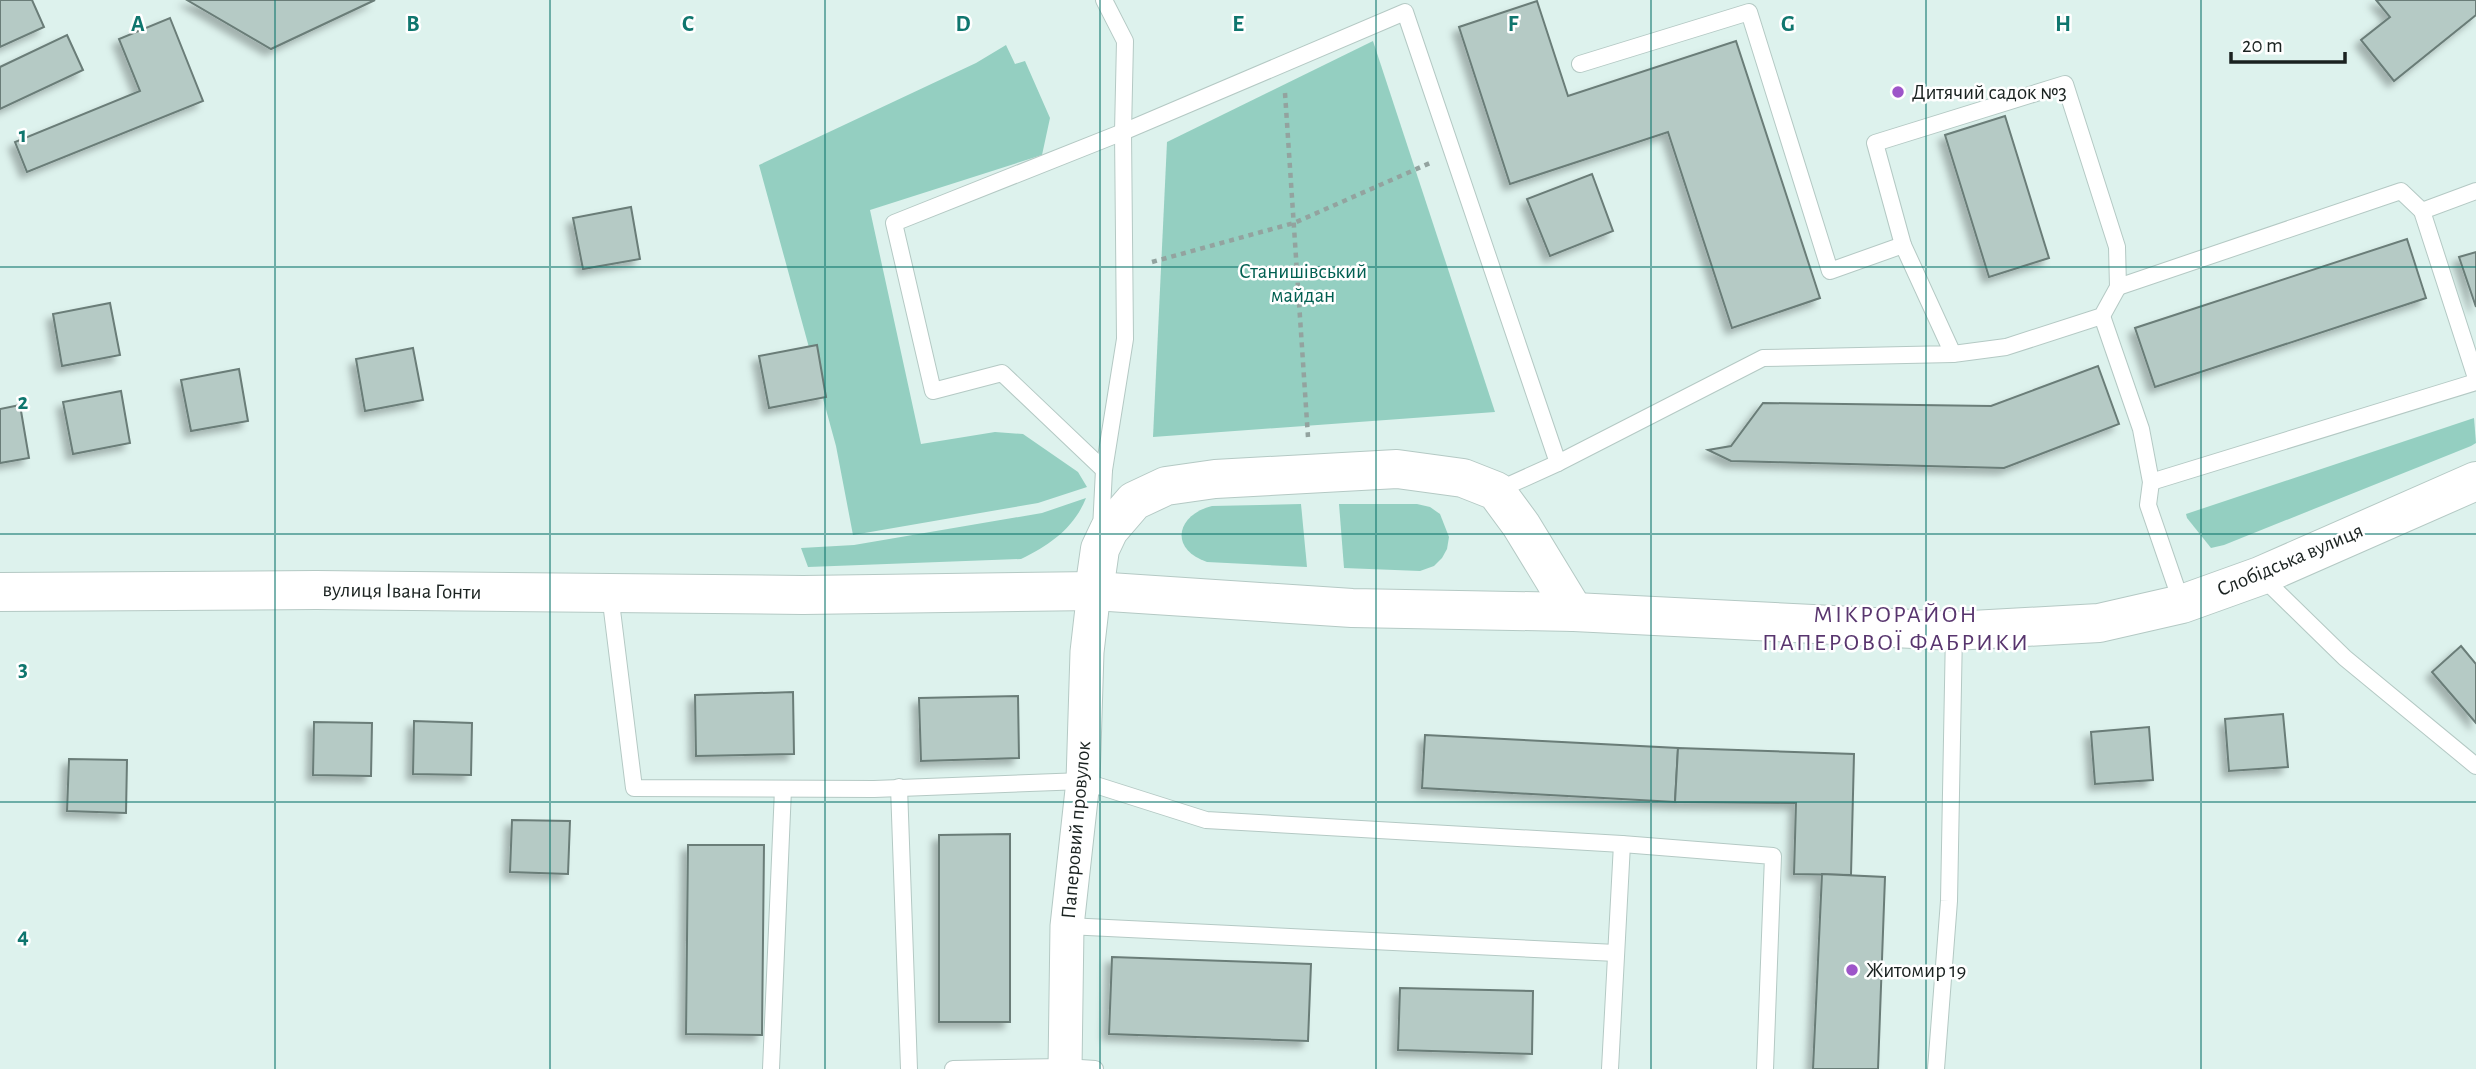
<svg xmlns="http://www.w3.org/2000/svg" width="2476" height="1069" font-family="'Alegreya Sans',sans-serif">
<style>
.green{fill:#94cfc1}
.building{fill:#b5cac5;stroke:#6a7d78;stroke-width:2;filter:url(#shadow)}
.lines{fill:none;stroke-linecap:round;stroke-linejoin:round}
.service-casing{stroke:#b4c9c4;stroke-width:18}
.minor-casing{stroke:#b4c9c4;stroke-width:35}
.tertiary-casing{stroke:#b4c9c4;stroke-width:40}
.path{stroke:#93a39f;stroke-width:4.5;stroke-dasharray:5 5;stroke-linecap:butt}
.service{stroke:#fff;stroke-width:16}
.minor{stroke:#fff;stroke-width:33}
.tertiary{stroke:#fff;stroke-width:38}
.grid{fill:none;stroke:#0f766e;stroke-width:2;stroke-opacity:0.55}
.poi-dot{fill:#9d55c9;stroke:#fff;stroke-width:2.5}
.labels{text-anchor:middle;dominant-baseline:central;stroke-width:5;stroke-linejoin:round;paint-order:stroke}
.poi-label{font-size:21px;fill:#1a2220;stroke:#fff;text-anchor:start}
.park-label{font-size:21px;fill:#005f51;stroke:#fff}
.street-label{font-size:21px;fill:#1a2220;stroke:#fff}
.quarter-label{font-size:24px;letter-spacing:2px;fill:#58356e;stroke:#fff}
.grid-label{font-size:23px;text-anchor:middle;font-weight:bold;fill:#0f766e;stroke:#fff;stroke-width:5;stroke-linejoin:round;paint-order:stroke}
</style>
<defs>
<filter id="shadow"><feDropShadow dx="-6" dy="6" stdDeviation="3.5" flood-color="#0004"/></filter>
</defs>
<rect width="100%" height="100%" fill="#ddf2ed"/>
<g class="green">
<path d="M1373,41L1495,412L1153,437L1167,142Z"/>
<path d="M1006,45L1015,64L1025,61L1050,118L1042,155L870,210L921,444L995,432L1023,434L1078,472L1087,487L1038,503L853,535L836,446L759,165L976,63Z"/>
<path d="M2474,418L2476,443L2471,446L2224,545L2211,548L2187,518L2186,514Z"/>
<path d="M1086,498C1074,528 1050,545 1021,559L808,567L801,548L854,545L1042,513Z"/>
<path d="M1301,504L1307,567L1207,562C1169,549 1176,515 1212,506Z"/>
<path d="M1339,504H1417L1430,507L1440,514L1449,537L1447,549L1442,558L1434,566L1420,571L1344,568Z"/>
</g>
<g class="building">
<path d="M0,0H32L44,27L0,47Z"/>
<path d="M187,0H375L271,49Z"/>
<path d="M2376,0H2476V15L2394,81L2361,40L2390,17Z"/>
<path d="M1537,1L1568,96L1736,41L1820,298L1732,328L1668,132L1510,184L1459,27Z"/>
<path d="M170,18L203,101L27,172L15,142L140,91L119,39Z"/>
<path d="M67,35L83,70L0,109V67Z"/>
<path d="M2005,116L2049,258L1989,277L1945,135Z"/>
<path d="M1592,174L1613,231L1550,256L1527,199Z"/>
<path d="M631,207L640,259L583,269L573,218Z"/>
<path d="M2407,239L2426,298L2155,387L2135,328Z"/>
<path d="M2476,252V307L2459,257Z"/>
<path d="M110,303L120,355L62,366L53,314Z"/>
<path d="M817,345L826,397L769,408L759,356Z"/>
<path d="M413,348L423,400L365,411L356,359Z"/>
<path d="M2098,366L2119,424L2004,468L1731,461L1708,450L1731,446L1763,403L1991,406Z"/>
<path d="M239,369L248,421L191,431L181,380Z"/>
<path d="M121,391L130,443L73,454L63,402Z"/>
<path d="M20,405L29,458L0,463V409Z"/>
<path d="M2461,646L2476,664V723L2432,672Z"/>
<path d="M793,692L794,754L696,756L695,695Z"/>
<path d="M1018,696L1019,758L921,761L919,698Z"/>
<path d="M2283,714L2288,767L2229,771L2225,719Z"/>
<path d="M414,721L472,723L471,775L413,774Z"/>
<path d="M314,722L372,723L371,776L313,775Z"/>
<path d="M2149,727L2153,780L2095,784L2091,732Z"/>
<path d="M1425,735L1678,748L1675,802L1422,788Z"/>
<path d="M1678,748L1854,754L1851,875L1794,874L1796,803L1675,802Z"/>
<path d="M69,759L127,760L126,813L67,811Z"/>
<path d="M512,820L570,821L568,874L510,872Z"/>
<path d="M1010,834V1022H939V835Z"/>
<path d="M688,845H764L762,1035L686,1034Z"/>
<path d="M1822,874L1885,877L1878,1069H1813Z"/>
<path d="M1112,957L1311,964L1308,1041L1109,1034Z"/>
<path d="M1400,988L1533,991L1532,1054L1398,1050Z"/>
</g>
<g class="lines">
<g class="service-casing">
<g id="service">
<path d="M2422,211L2476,191"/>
<path d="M1903,245L1875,143L2065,84L2117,247L2118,287L2102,316L2006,347L1953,354"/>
<path d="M2118,287L2401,191L2422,211L2476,378"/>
<path d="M2102,316L2141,429L2151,482L2148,505L2182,604"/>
<path d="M1104,470L1002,373L933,391L894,223L1123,132L1405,12L1558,463L1763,358L1953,354L1903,245L1830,271L1749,12L1580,64"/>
<path d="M2151,482L2476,382"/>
<path d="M1496,491L1558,463"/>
<path d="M1101,529L1104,470L1125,339L1123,132L1125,41L1104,0"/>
<path d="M2262,577L2345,658L2476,766"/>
<path d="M610,594L634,788L874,789L1083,781L1206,820L1622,844L1773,856L1765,1069"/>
<path d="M899,787L909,1069"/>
<path d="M1067,926L1616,953"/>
<path d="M771,1069L783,789"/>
<path d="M953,1069L1065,1067L1095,1069"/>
<path d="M1610,1069L1622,844"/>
<path d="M1936,1069L1949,901L1954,631"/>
</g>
</g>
<g class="minor-casing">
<path id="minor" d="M1065,1069L1067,926L1083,781L1087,652L1094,591"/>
</g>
<g class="tertiary-casing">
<g id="tertiary">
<path d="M1094,591L1100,549L1109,530L1134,501L1166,486L1215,479L1397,469L1463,478L1496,491L1521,525L1574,612"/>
<path d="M0,592L316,590L803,595L1094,591L1352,608L1574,612L1954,631L2099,623L2182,604L2260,576L2476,481"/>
</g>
</g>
<g class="path">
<path d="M1285,93L1308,437"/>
<path d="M1152,262L1294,223L1430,163"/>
</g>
<use href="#service" class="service"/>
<use href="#minor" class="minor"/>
<use href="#tertiary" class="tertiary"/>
</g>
<path class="grid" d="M275,0V1069M550,0V1069M825,0V1069M1100,0V1069M1376,0V1069M1651,0V1069M1926,0V1069M2201,0V1069M0,267H2476M0,534H2476M0,802H2476"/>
<g class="poi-dot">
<circle cx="1898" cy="92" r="7"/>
<circle cx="1852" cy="970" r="7"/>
</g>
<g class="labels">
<g class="poi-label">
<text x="1912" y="92">Дитячий садок №3</text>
<text x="1866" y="970">Житомир 19</text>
</g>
<g class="park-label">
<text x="1303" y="271">Станишівський<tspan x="1303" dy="24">майдан</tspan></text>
</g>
<g class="street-label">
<text transform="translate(2290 560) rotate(-23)">Слобідська вулиця</text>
<text transform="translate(402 591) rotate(1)">вулиця Івана Гонти</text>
<text transform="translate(1076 830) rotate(-85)">Паперовий провулок</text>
</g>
<g class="quarter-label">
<text x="1896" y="615">МІКРОРАЙОН<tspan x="1896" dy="28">ПАПЕРОВОЇ ФАБРИКИ</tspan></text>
</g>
</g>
<g class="grid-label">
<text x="138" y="31">A</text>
<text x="413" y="31">B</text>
<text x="688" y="31">C</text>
<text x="963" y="31">D</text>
<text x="1238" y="31">E</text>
<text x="1513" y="31">F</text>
<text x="1788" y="31">G</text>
<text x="2063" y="31">H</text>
<text x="23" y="142">1</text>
<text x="23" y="409">2</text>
<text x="23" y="676">3</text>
<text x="23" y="943">4</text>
</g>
<path d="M2231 52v10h114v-10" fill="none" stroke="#1a2220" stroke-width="3.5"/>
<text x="2242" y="52" font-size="21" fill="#1a2220" stroke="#ffffff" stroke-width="5" paint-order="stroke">20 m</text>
</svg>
